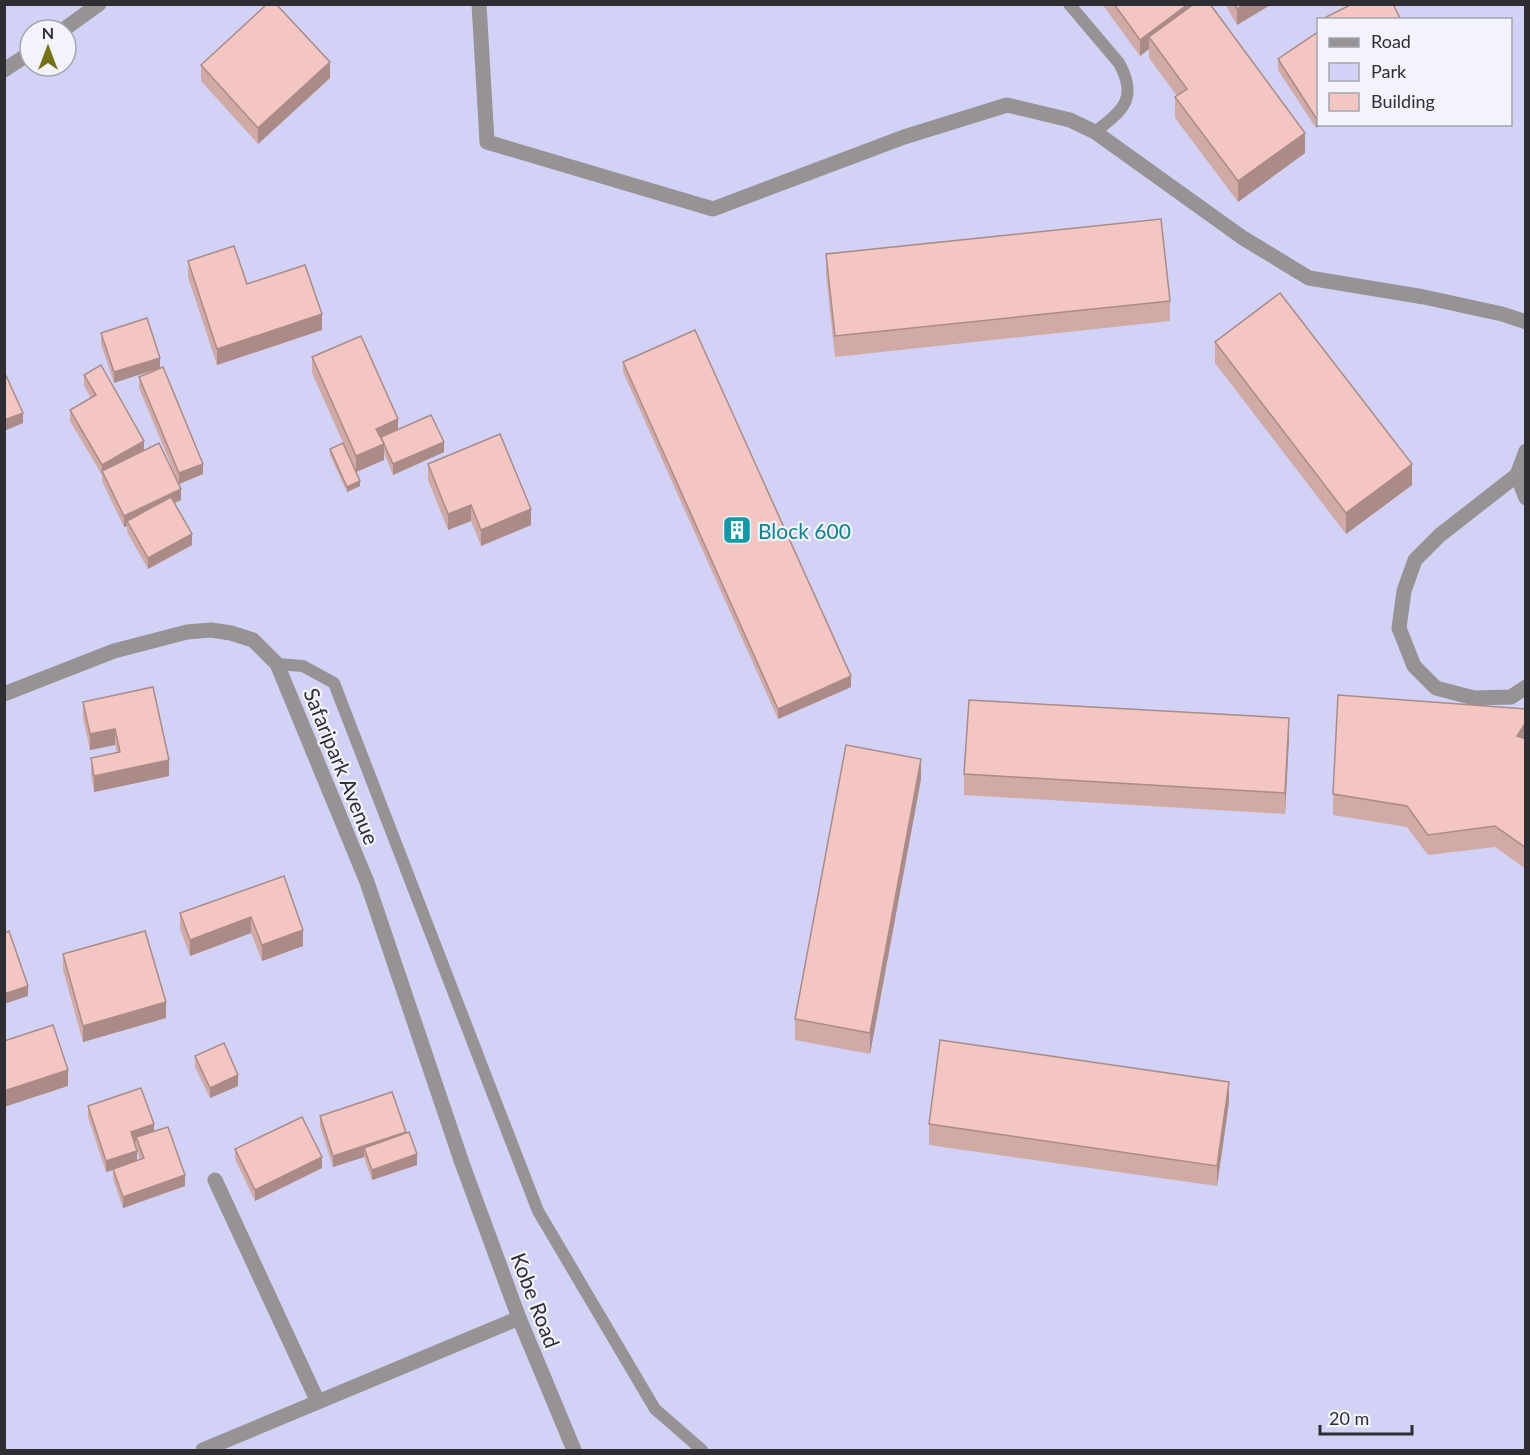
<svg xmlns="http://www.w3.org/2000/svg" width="1530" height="1455" font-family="Lato,sans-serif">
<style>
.green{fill:#d1d2f5;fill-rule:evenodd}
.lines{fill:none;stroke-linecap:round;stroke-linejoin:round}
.service{stroke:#979293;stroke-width:12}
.minor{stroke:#979293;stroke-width:15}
.wall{fill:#d1aaa6;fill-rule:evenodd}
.shaded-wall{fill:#aa8b87}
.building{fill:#f3c6c1;stroke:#aa8b87;stroke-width:1.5}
.labels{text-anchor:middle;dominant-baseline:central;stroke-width:4.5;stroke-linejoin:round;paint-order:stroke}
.culture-label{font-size:21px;fill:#0d838f;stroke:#f2f3fd;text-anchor:start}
.street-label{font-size:21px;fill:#2e2e32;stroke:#f2f3fd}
</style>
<rect width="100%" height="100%" fill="#e5e5f0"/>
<path class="green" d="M5,5H1525V1450H5ZM1318,20H1510V124H1318ZM30,30H66V66H30Z"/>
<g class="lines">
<g class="service">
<path d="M1069,4L1119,63C1139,99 1122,111 1095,132"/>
<path d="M277,664L303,666L334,683L538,1211L655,1409L702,1450"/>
</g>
<g class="minor">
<path d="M479,4L487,142L713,209L904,137L1007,105L1070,120L1095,132L1243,238L1309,278L1424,297L1502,314L1526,322"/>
<path d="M63,30L99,4"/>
<path d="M4,70L30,53"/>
<path d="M1526,451L1517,475L1440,535L1415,560L1404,591L1399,628L1414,666L1436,688L1474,698L1511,697L1526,687"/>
<path d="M1517,475L1526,498"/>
<path d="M4,694L114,651L187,632L211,630L231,633L253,640L277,664L367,882L462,1163L519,1318L574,1450"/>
<path d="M215,1180L318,1402"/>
<path d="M203,1450L519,1318"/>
</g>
</g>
<g class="wall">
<path d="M1102,4H1191V7L1305,153L1238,202L1175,118V97L1177,96L1149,58V49L1140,56Z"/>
<path d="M1225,4H1272L1237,25Z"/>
<path d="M1318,32L1316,128L1278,70V59Z"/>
<path d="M201,65L330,78L258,144L201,81Z"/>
<path d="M826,254L1170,301V321L835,357L826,275Z"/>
<path d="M188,261L247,284L322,330L217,365L188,277Z"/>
<path d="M147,318L114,383L101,344V333Z"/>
<path d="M1215,342L1412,485L1346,534L1215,363Z"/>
<path d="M312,357L398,429L444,452L393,475L384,453V460L356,472L312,373Z"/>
<path d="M623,362L851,687L778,719L623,372Z"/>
<path d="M84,375L144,450L181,500L174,503L192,545L148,569L127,532V526L124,527L102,481V475L70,421V410L91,398L84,386Z"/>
<path d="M139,377L203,474L179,484L139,388Z"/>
<path d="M330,449L360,486L347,492L330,455Z"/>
<path d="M428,464L531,525L481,546L471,521L448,530L428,480Z"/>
<path d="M83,702L169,776L94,792L91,774V758L117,753L115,745L90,750L83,718Z"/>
<path d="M1526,709V869L1495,847L1428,855L1407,827L1333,815V794Z"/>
<path d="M1289,739L1285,814L964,795V774Z"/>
<path d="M921,779L870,1054L795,1040V1019Z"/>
<path d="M284,876L303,946L262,961L251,933L190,956L180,929V913Z"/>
<path d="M63,954L166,1018L83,1042L63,970Z"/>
<path d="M195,1056L238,1086L210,1098L195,1067Z"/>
<path d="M1229,1102L1217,1186L929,1145V1124Z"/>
<path d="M88,1106L154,1132L185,1186L123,1208L113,1179V1170L106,1172L88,1117ZM137,1151L140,1159L137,1160Z"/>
<path d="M320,1116L406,1134L417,1165L372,1180L364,1157L333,1167L320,1126Z"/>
<path d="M235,1149L322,1168L255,1201L235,1159Z"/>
</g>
<g class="shaded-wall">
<path d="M1188,4H1191V18L1149,37V49L1140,56V40Z"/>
<path d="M1245,4H1272L1237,25V9Z"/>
<path d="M330,62V78L258,144V128Z"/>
<path d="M1318,116V124H1322L1316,128V118Z"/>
<path d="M1305,133V153L1238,202V181Z"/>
<path d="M322,314V330L217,365V349Z"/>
<path d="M160,358V368L114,383V372Z"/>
<path d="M23,413V423L4,431V420Z"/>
<path d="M398,419V435L381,443L376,429Z"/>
<path d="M144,441V452L102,472V465Z"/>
<path d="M444,442V452L393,475V464Z"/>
<path d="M384,444V460L356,472V456Z"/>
<path d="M203,464V474L179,484V473Z"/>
<path d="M1412,464V485L1346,534V513Z"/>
<path d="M360,481V486L347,492V487Z"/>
<path d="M181,489V500L129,525L127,521V526L124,527V516Z"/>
<path d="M471,505V521L448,530V514Z"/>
<path d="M531,509V525L481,546V530Z"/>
<path d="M192,534V545L148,569V558Z"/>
<path d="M851,676V687L778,719V709Z"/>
<path d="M1289,718V739L1285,814V793Z"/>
<path d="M1526,722V742L1517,736Z"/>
<path d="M115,729V745L90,750V734Z"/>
<path d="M921,759V779L870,1054V1033Z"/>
<path d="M169,760V776L94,792V776Z"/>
<path d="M251,917V933L190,956V940Z"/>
<path d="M303,930V946L262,961V945Z"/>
<path d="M28,986V996L4,1004V994Z"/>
<path d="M166,1002V1018L83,1042V1026Z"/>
<path d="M68,1070V1086L4,1107V1091Z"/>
<path d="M238,1075V1086L210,1098V1088Z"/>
<path d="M1229,1082V1102L1217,1186V1166Z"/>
<path d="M154,1124V1135L136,1137V1141L131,1143V1132Z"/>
<path d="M406,1132V1143L364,1148V1157L333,1167V1156Z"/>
<path d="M137,1151V1162L106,1172V1161Z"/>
<path d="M417,1154V1165L372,1180V1170Z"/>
<path d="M322,1157V1168L255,1201V1190Z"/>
<path d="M185,1175V1186L123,1208V1197Z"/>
</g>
<g class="building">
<path d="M267,4H276L330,62L258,128L201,65Z"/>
<path d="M1114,4H1188L1140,40Z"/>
<path d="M1194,4H1210L1305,133L1238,181L1175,97L1187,89L1149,37Z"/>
<path d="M1234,4H1245L1237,9Z"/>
<path d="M1352,4H1393L1401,20H1328L1326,17Z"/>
<path d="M1318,32V116L1316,118L1278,59Z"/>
<path d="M1161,219L1170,301L835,336L826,254Z"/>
<path d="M234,246L247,284L305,265L322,314L217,349L188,261Z"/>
<path d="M1280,293L1412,464L1346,513L1215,342Z"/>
<path d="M147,318L160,358L114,372L101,333Z"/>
<path d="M695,330L851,676L778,709L623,362Z"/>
<path d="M361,336L398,419L376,429L384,444L356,456L312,357Z"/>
<path d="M101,365L144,441L102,465L70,410L96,395L84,375Z"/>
<path d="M163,367L203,464L179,473L139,377Z"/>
<path d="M4,371L23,413L4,420Z"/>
<path d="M431,415L444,442L393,464L381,437Z"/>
<path d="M500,434L531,509L481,530L471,505L448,514L428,464Z"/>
<path d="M159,443L181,489L124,516L102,471Z"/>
<path d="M343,443L360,481L347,487L330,449Z"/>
<path d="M171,497L192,534L148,558L127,521Z"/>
<path d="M153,687L169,760L94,776L91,758L120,752L115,729L90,734L83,702Z"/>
<path d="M1338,695L1526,709V722L1517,736L1526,739V848L1495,826L1428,835L1407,806L1333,794Z"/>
<path d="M969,700L1289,718L1285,793L964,774Z"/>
<path d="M846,745L921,759L870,1033L795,1019Z"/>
<path d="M284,876L303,930L262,945L251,917L190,940L180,913Z"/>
<path d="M9,931L28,986L4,994V933Z"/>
<path d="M145,931L166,1002L83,1026L63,954Z"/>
<path d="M53,1025L68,1070L4,1091V1041Z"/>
<path d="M940,1040L1229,1082L1217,1166L929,1124Z"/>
<path d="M224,1043L238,1075L210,1088L195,1056Z"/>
<path d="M141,1088L154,1124L131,1132L137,1151L106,1161L88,1106Z"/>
<path d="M392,1092L406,1132L333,1156L320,1116Z"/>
<path d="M302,1117L322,1157L255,1190L235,1149Z"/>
<path d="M168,1127L185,1175L123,1197L113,1169L144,1158L136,1137Z"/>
<path d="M409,1132L417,1154L372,1170L364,1148Z"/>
</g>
<defs>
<g id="building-square" transform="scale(1.5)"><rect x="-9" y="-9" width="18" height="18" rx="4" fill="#0f9aa8" stroke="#f2f3fd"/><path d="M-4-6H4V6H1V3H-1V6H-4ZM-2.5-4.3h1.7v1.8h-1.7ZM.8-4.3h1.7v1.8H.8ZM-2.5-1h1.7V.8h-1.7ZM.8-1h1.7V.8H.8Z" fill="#fff"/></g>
</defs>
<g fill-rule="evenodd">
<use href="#building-square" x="737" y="530"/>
</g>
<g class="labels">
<g class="culture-label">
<text x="758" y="530">Block 600</text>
</g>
<g class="street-label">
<text transform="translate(342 766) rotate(68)">Safaripark Avenue</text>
<text transform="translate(536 1300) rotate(69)">Kobe Road</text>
</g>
</g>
<rect width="1530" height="1455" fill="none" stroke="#2e2e32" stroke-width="12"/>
<rect x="1317" y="18" width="195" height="108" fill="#f2f3fd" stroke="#a4a4ac" stroke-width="1.5"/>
<rect x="1329" y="38" width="30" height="9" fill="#979293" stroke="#a4a4ac" stroke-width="1.5"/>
<text x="1371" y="48" font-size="18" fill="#2e2e32">Road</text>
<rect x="1329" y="63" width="30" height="18" fill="#d1d2f5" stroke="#a4a4ac" stroke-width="1.5"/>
<text x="1371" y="78" font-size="18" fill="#2e2e32">Park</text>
<rect x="1329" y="93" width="30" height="18" fill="#f3c6c1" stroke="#a4a4ac" stroke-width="1.5"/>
<text x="1371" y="108" font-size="18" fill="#2e2e32">Building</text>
<g transform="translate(48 48)"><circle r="28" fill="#f2f3fd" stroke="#a4a4ac" stroke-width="1.5"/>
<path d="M0-4.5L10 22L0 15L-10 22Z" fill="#767214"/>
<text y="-9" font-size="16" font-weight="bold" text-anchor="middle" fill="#2e2e32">N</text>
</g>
<path d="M1320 1425v9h92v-9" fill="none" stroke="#2e2e32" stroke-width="3"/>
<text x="1329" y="1425" font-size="18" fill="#2e2e32" stroke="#f2f3fd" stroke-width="4.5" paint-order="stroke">20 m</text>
</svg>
